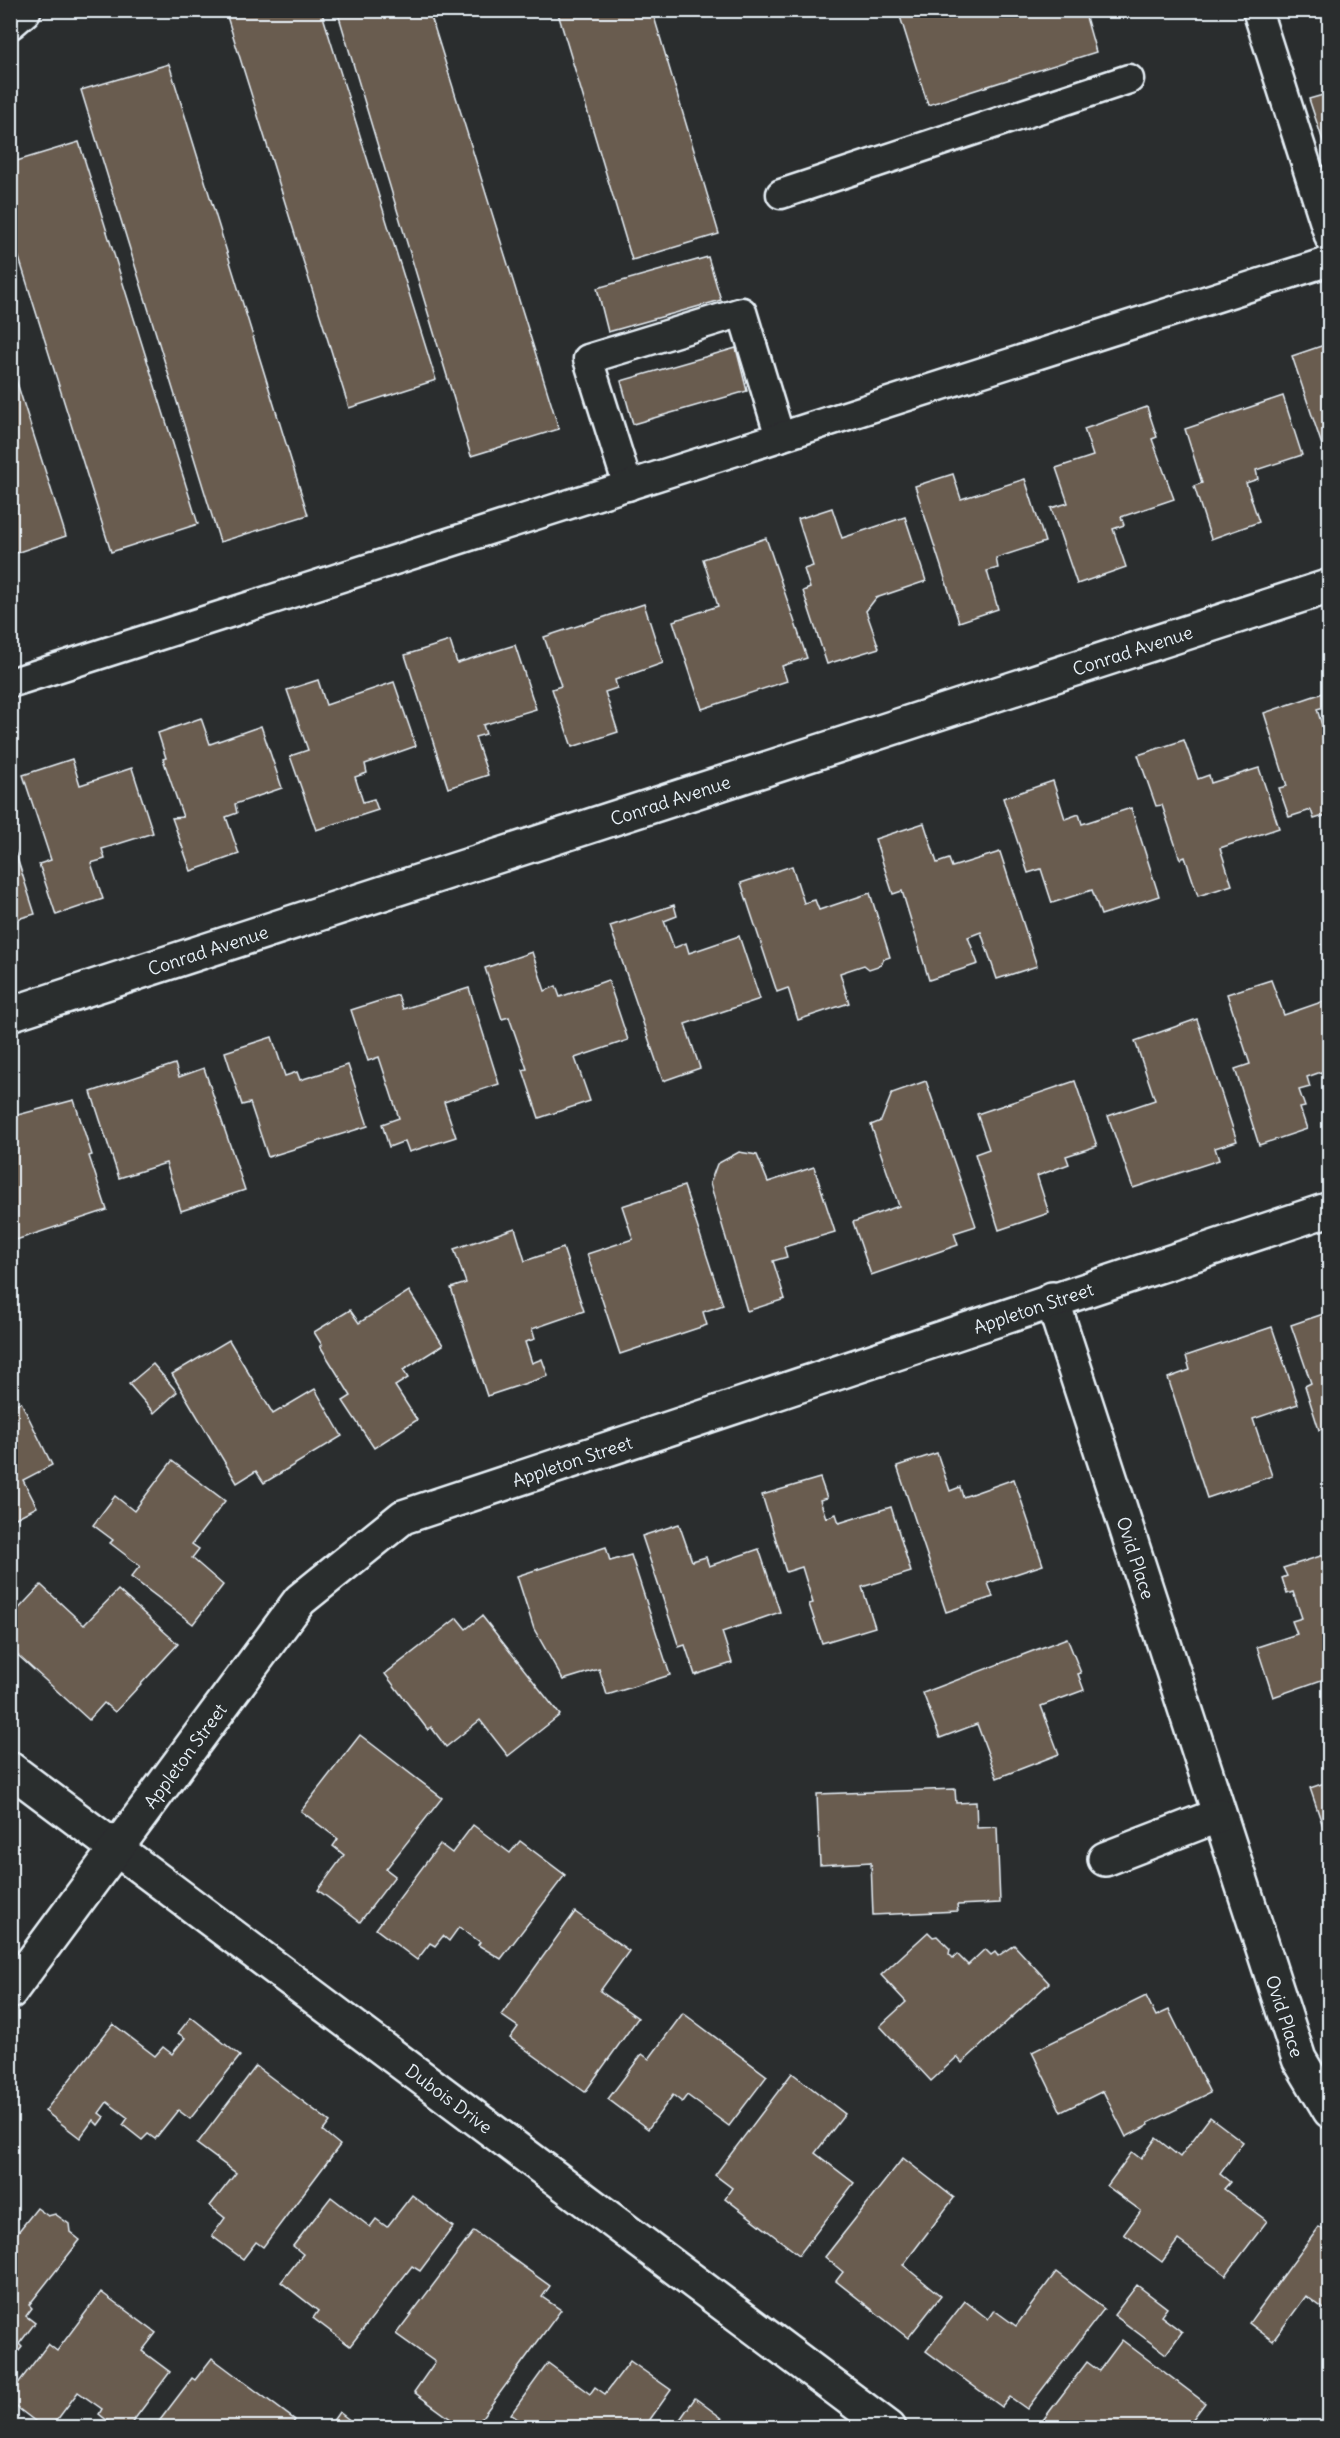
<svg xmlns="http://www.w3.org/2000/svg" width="1340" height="2438" font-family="Delius,sans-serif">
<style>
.building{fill:#695b50;stroke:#e8f1f8;stroke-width:1.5}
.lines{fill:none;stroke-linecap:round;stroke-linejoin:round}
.lane-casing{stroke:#e8f1f8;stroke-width:33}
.street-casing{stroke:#e8f1f8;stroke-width:38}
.secondary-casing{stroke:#e8f1f8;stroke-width:38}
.primary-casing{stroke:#e8f1f8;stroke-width:38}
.lane{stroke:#2a2d2e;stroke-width:28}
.street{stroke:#2a2d2e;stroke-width:33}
.secondary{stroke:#2a2d2e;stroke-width:33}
.primary{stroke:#2a2d2e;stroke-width:33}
.labels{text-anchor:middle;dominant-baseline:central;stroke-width:5;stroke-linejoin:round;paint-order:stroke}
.street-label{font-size:18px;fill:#e8f1f8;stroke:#2a2d2e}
</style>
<rect width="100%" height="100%" fill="#2a2d2e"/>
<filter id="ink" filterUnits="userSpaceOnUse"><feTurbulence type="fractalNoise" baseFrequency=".0167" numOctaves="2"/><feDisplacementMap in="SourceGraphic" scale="12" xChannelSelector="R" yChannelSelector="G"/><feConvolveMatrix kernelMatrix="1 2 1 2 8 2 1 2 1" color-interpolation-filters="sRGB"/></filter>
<g filter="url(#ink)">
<g class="building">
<path d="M225,10H321L436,380L349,408Z"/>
<path d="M337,10H429L559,429L471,456Z"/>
<path d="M557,10H652L719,234L632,260Z"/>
<path d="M898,10H1084L1096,52L928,105Z"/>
<path d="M169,64L308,515L220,542L81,90Z"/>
<path d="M1330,93V162L1309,99Z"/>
<path d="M79,142L198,524L111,552L10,229V163Z"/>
<path d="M708,257L721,300L608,332L597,288Z"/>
<path d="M1330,343V469L1292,356Z"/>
<path d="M736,348L747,391L633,424L621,381Z"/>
<path d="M10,361L66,536L10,555Z"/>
<path d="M1283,396L1302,455L1256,470L1258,479L1246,483L1259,522L1211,539L1194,486L1202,483L1185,429Z"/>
<path d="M1147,407L1157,437L1152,439L1174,499L1121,517L1124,525L1113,529L1126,567L1077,584L1051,508L1068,503L1056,468L1093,456L1084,429Z"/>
<path d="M953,474L961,499L1025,479L1045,542L996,558L998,568L987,571L998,609L959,622L915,486Z"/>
<path d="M832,508L842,538L905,517L926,581L876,598L866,611L879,648L827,664L803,591L810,588L804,569L813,566L798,519Z"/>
<path d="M766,538L807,658L782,666L787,681L702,709L673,621L718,606L703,559Z"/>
<path d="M644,604L663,663L615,680L617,688L605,692L618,732L572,747L552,689L561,686L544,637Z"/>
<path d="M450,641L457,663L515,645L536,709L483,725L486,734L475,737L488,775L448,788L405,655Z"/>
<path d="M318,680L326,705L394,682L416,746L365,764L367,773L355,777L363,802L374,799L378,810L316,830L290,756L308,750L287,690Z"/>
<path d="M1326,692L1330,705L1317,709L1325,735L1330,734V814L1314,819L1311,810L1289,817L1279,788L1287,786L1264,713Z"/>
<path d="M201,718L210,744L261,726L282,788L235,804L237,813L226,817L239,854L191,871L172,818L183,817L163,759L166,758L158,733Z"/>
<path d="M1184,740L1198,779L1209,775L1211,783L1259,768L1279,828L1220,848L1232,885L1198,896L1185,857L1180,859L1162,805L1156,806L1138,755Z"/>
<path d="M72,759L80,785L132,768L153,833L102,849L105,859L91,863L103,899L56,915L39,864L51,860L23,775Z"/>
<path d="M1053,781L1065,819L1079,814L1082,824L1131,808L1159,896L1101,915L1092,890L1052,903L1041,869L1028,873L1003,798Z"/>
<path d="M924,823L937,863L949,859L952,867L1000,852L1037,966L997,979L981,932L968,937L978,964L929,980L902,891L893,894L875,839Z"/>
<path d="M10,836L35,914L10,921Z"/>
<path d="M792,866L804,903L815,900L819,910L870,893L890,957L884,959L881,965L869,969L864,965L840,973L849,1003L798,1020L788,988L777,992L741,883Z"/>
<path d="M674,905L677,916L664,921L674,948L686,943L689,953L739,936L760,999L685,1024L700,1068L663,1081L610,926Z"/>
<path d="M532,952L545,991L556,986L560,997L608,980L628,1040L575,1058L590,1101L539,1118L523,1070L527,1069L509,1017L502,1019L485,968Z"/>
<path d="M1271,980L1284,1015L1330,999V1097L1321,1072L1307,1077L1310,1087L1299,1090L1305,1107L1300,1108L1307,1129L1259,1145L1235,1069L1250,1064L1227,994Z"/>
<path d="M469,988L499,1084L444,1102L456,1137L409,1152L405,1141L389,1147L382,1124L399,1118L379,1057L368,1061L351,1010L398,995L403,1009Z"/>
<path d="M1197,1019L1237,1141L1215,1148L1219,1160L1133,1188L1108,1116L1155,1100L1135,1041Z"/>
<path d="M272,1037L285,1076L297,1072L300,1080L348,1065L368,1126L268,1157L250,1103L242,1105L225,1052Z"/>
<path d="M175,1064L179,1077L204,1068L245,1190L181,1211L166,1163L119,1178L91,1092Z"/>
<path d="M926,1081L976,1226L954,1233L958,1245L871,1275L853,1222L899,1206L871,1125L881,1121L892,1093Z"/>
<path d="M1075,1081L1097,1146L1066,1156L1069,1164L1037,1176L1049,1213L999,1230L975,1154L989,1149L977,1114Z"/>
<path d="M74,1100L92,1155L89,1156L107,1210L10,1242V1117Z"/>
<path d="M739,1152L757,1155L768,1182L814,1167L835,1232L784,1247L787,1257L773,1261L785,1299L747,1311L710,1183L717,1164Z"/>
<path d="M684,1186L723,1305L703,1312L707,1325L620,1354L587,1254L633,1239L622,1206Z"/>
<path d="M515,1228L525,1261L563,1248L584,1311L532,1329L535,1339L525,1342L532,1363L542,1359L548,1376L487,1396L451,1288L466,1283L454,1249Z"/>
<path d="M409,1291L443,1345L403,1370L408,1378L395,1386L417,1420L374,1448L343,1401L351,1396L320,1346L322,1345L314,1332L350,1310L359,1323Z"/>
<path d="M1329,1312L1330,1315L1329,1435L1327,1427L1319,1430L1305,1386L1311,1383L1291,1325Z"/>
<path d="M1272,1327L1298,1404L1253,1419L1272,1476L1207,1498L1168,1378L1190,1370L1186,1356Z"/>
<path d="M229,1340L273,1414L315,1389L342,1436L264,1483L256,1471L237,1483L172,1374Z"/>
<path d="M153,1364L177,1392L154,1413L129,1384Z"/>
<path d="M21,1402L52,1465L23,1480L37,1507L10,1521V1407Z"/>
<path d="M937,1453L950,1491L960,1487L963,1497L1014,1479L1043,1565L988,1583L993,1597L946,1612L897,1466Z"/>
<path d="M172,1461L225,1501L192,1544L199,1549L192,1558L223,1585L193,1624L131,1577L140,1566L110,1543L113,1540L93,1525L115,1496L134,1511Z"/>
<path d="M820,1478L827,1498L820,1500L826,1518L836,1514L839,1523L891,1507L911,1572L862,1587L875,1627L822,1643L809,1604L813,1603L802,1567L786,1572L762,1495Z"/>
<path d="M679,1524L692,1561L706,1557L709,1566L759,1549L780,1612L722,1632L732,1663L695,1675L685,1645L679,1647L642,1536Z"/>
<path d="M606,1547L610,1561L631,1555L670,1675L607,1695L599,1669L563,1680L534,1629L517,1576Z"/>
<path d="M1330,1553V1677L1273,1697L1257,1647L1297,1634L1292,1621L1302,1618L1293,1592L1287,1594L1282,1578L1287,1576L1283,1568Z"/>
<path d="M41,1585L84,1625L118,1590L178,1644L115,1712L104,1703L89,1720L10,1648V1618Z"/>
<path d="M482,1616L560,1715L508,1756L480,1720L446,1747L431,1727L428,1730L385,1674L457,1618L466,1629Z"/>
<path d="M1067,1638L1081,1673L1078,1674L1084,1690L1041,1706L1059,1754L997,1778L977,1724L940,1738L923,1693Z"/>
<path d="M360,1735L442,1798L386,1869L395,1876L360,1922L318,1890L344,1855L333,1846L338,1839L301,1811Z"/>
<path d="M1330,1781V1834L1326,1835L1310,1788Z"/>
<path d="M955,1789L956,1803L976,1802L977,1828L997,1827L1000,1903L957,1905L958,1911L873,1915L871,1862L820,1865L817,1794Z"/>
<path d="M473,1825L510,1853L520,1841L565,1875L501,1959L478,1945L480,1942L459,1927L449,1941L443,1936L435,1946L430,1943L417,1960L376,1929L440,1844L452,1853Z"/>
<path d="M575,1912L629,1951L600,1991L638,2018L585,2092L510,2038L518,2027L501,2015Z"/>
<path d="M928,1932L933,1937L937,1936L950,1949L949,1954L953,1958L957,1954L968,1965L985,1949L991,1955L995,1952L998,1956L1014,1945L1049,1983L962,2063L957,2057L931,2081L880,2026L906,2002L881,1975Z"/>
<path d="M1146,1996L1156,2016L1169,2010L1210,2093L1148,2123L1149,2125L1126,2137L1103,2091L1061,2112L1032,2052Z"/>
<path d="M683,2013L767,2076L729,2126L687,2095L682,2102L673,2095L648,2129L608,2099L642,2054L649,2059Z"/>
<path d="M191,2017L240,2056L190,2119L178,2110L155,2139L148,2134L142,2140L123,2125L128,2118L107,2102L99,2113L104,2117L98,2125L93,2120L80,2138L45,2111L113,2024L155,2056L163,2047L172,2054L185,2038L178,2033Z"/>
<path d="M256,2066L330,2122L323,2131L340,2145L263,2247L256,2242L243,2259L212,2236L225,2218L210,2206L236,2173L197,2144Z"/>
<path d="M792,2073L845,2114L815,2153L854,2183L799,2255L725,2198L732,2188L715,2175Z"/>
<path d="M1210,2117L1243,2142L1220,2174L1230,2182L1224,2189L1267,2221L1226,2275L1178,2240L1162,2262L1124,2234L1141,2211L1107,2186L1132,2152L1141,2159L1156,2138L1180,2157Z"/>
<path d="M903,2158L954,2198L903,2265L941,2296L908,2338L836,2281L843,2272L825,2257Z"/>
<path d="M412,2195L453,2227L420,2271L412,2266L350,2346L313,2318L318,2311L281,2282L303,2254L293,2246L331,2197L370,2227L376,2219L387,2227Z"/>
<path d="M37,2208L48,2216L55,2214L69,2224L70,2232L80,2240L29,2305L32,2308L26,2316L35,2323L19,2344L22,2347L10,2362V2242Z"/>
<path d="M1319,2227L1330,2235V2313L1306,2296L1273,2341L1249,2323Z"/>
<path d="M474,2231L550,2286L542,2297L561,2310L474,2428H463L414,2392L435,2362L396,2334Z"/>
<path d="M1056,2272L1104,2309L1027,2409L1010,2397L1002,2407L926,2351L965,2301L988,2319L994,2310L1016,2326Z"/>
<path d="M1137,2285L1167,2308L1161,2316L1182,2332L1166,2354L1114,2315Z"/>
<path d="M101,2292L156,2333L142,2351L170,2372L128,2428H117L99,2414L102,2409L78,2392L51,2428H44L10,2402V2394L48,2344L57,2351Z"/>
<path d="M1122,2340L1205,2403L1186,2428H1110L1107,2425L1105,2428H1044L1040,2424L1087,2362L1099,2371Z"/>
<path d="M212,2358L295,2420L289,2428H154L192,2378L195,2380Z"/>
<path d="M630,2361L671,2390L644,2428H530L511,2414L548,2363L590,2394L595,2387L605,2394Z"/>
<path d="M695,2398L735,2428H674Z"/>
<path d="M339,2412L360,2428H328Z"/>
</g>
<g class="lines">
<g class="lane-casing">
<g id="lane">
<path d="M1257,10L1330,239"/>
<path d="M781,194L1129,79"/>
<path d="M628,486L588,359L742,312L780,437"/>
<path d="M10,683L1330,261"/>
</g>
</g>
<g class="street-casing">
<g id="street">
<path id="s1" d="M10,1014L1330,586"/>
<path id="s2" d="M1052,1299L1299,2059L1330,2111"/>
<path id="s3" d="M10,1769L889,2428"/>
<path d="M1105,1859L1219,1815"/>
</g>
</g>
<g class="secondary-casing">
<g id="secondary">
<path id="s4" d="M10,1992L300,1600L403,1517L1330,1209"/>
</g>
</g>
<g class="primary-casing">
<path id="primary" d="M10,22L24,10"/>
</g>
<use href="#lane" class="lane"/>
<use href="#street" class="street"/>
<use href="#secondary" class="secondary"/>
<use href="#primary" class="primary"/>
</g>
</g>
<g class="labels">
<g class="street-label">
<text stroke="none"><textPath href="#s1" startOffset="1180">Conrad Avenue</textPath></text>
<text stroke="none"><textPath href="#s1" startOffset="694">Conrad Avenue</textPath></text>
<text stroke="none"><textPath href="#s1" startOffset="208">Conrad Avenue</textPath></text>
<text stroke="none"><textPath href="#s4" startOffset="1284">Appleton Street</textPath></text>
<text stroke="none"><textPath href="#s4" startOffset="798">Appleton Street</textPath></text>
<text stroke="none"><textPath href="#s2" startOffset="272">Ovid Place</textPath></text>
<text stroke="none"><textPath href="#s4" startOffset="294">Appleton Street</textPath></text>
<text stroke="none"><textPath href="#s2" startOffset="754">Ovid Place</textPath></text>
<text stroke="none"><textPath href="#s3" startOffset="549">Dubois Drive</textPath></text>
</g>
</g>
<rect width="1340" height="2438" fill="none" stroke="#2a2d2e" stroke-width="36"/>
<rect x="18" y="18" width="1304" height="2402" fill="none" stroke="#e8f1f8" stroke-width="2" filter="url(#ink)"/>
</svg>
